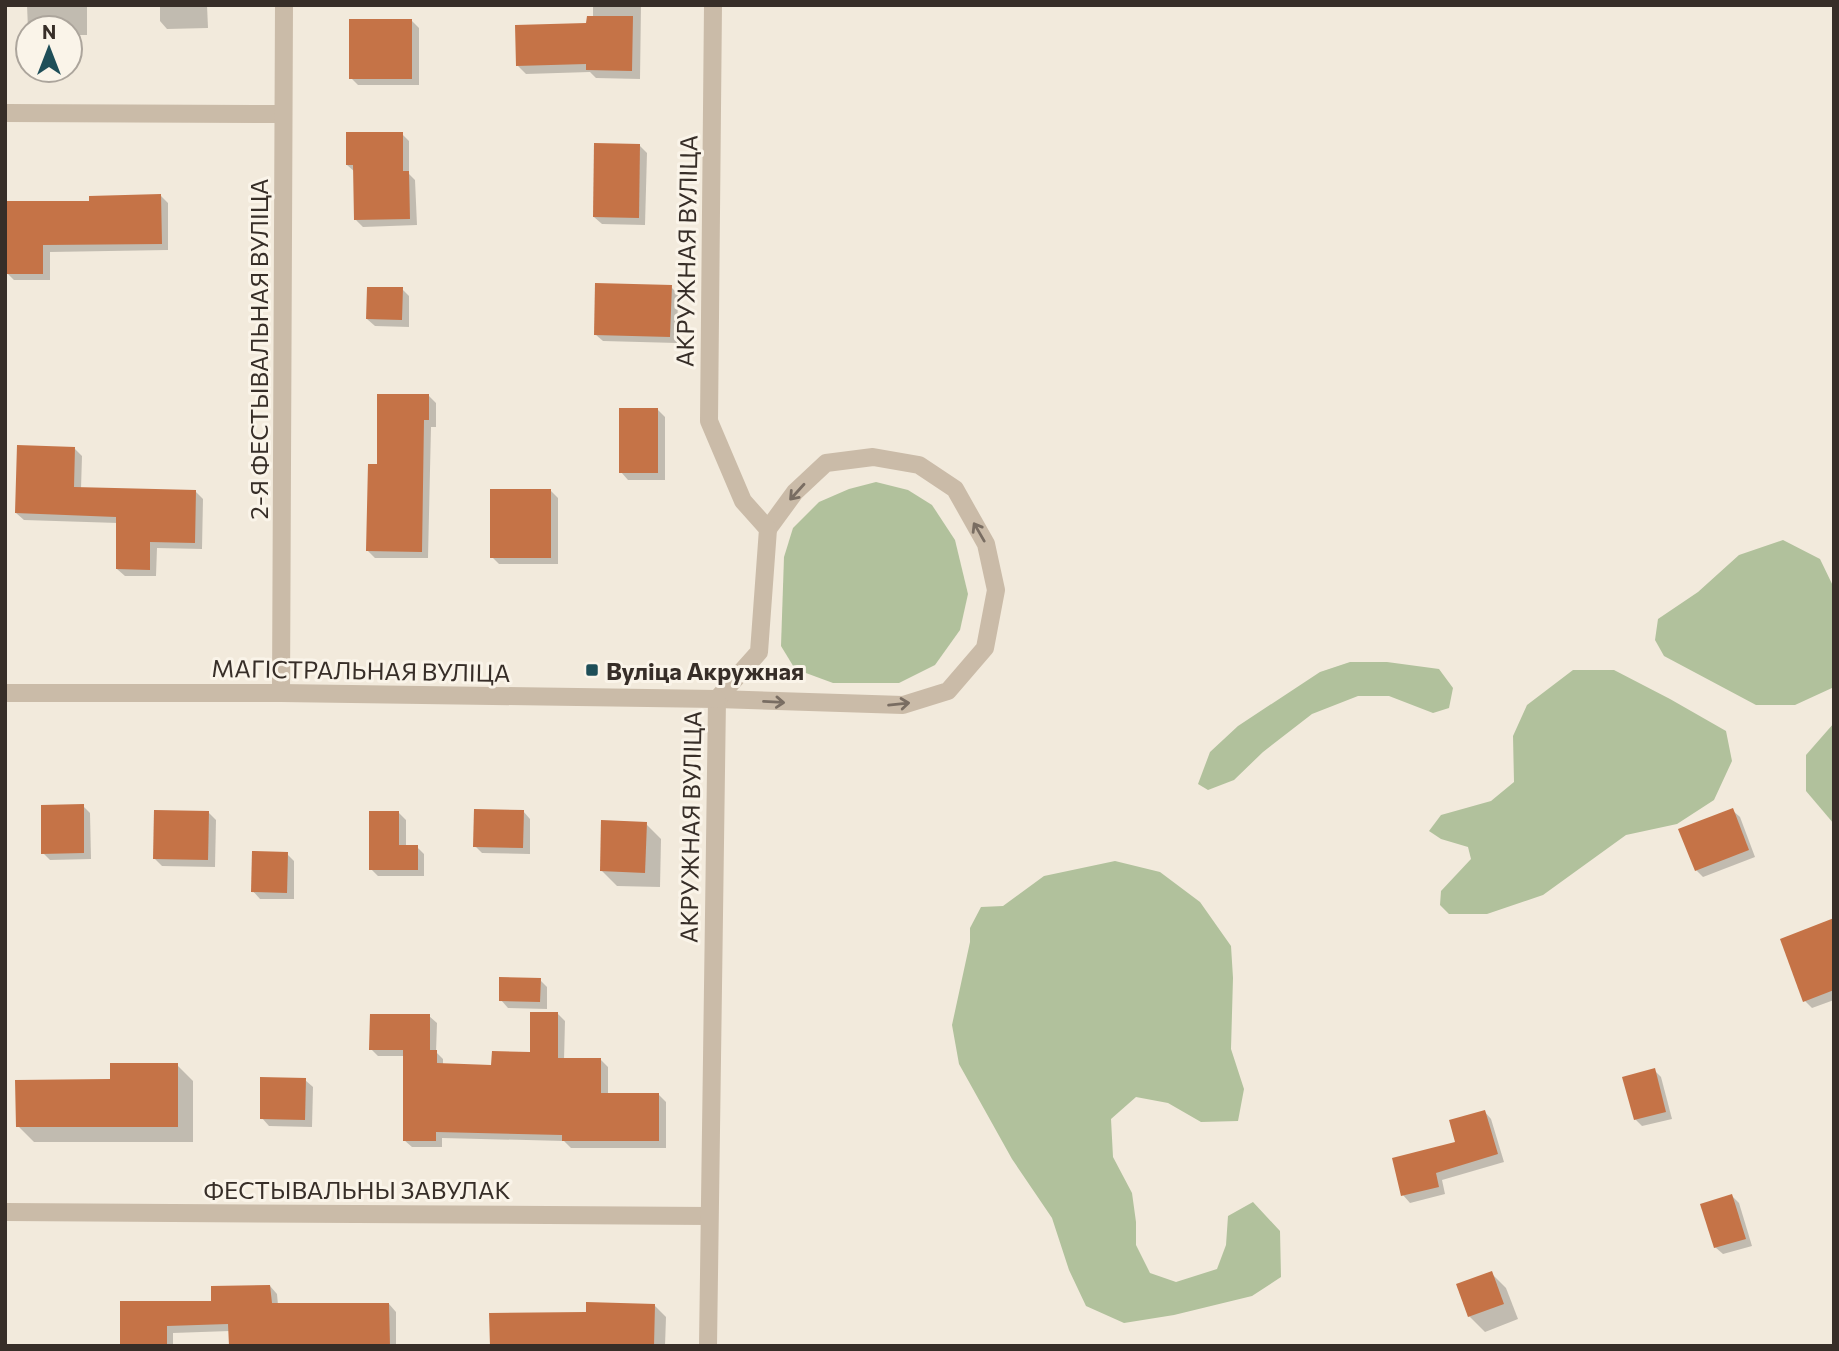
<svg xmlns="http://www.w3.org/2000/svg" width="1839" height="1351" font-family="Commissioner,sans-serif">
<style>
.green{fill:#b1c19c}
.shadow{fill:#0003}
.building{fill:#c57347}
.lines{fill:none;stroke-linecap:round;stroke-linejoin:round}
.service{stroke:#cabba8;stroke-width:18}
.minor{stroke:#cabba8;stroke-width:18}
.tertiary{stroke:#cabba8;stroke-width:18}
.oneway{stroke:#796d62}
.poi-dot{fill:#1e4e58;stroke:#faf4e9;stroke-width:2.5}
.labels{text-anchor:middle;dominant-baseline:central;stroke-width:6;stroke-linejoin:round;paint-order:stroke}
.street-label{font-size:24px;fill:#372e28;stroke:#faf4e9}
.poi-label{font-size:24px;font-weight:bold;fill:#372e28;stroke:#faf4e9;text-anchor:start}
</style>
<rect width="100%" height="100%" fill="#f2eadc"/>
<g class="green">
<path d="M876,482L908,490L932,505L955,540L968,594L960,630L935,665L899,683H833L795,669L781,646L784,557L793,528L819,502L849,489Z"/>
<path d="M1783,540L1820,559L1834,588V680L1832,688L1795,705H1756L1664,656L1655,640L1658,619L1698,592L1739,555Z"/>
<path d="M1350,662H1387L1439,669L1453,688L1449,708L1433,713L1389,696H1358L1312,714L1263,752L1234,780L1208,790L1198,784L1210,752L1238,726L1320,672Z"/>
<path d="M1573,670H1614L1670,699L1726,731L1732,761L1714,800L1677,824L1626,835L1543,895L1487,914H1449L1440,905L1441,891L1471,859L1468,847L1441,839L1429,831L1441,815L1491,801L1514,782L1513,736L1527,705Z"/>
<path d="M1834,723V824L1806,791V755Z"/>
<path d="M1115,861L1160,872L1200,902L1231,946L1233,978L1231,1049L1244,1089L1238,1121L1201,1122L1168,1103L1136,1097L1111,1119L1113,1157L1132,1193L1136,1222V1245L1150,1273L1176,1282L1217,1269L1226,1245L1228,1216L1253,1202L1280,1231L1281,1277L1252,1296L1174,1315L1124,1323L1086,1306L1069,1270L1052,1218L1012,1159L959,1064L952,1025L970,942V928L981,907L1003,906L1044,876Z"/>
</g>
<g class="shadow">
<path d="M27,5H87V35H70V28L28,29Z"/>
<path d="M160,5H207L208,28L167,29L160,21Z"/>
<path d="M593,5H641L640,79L596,78L590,72L526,74L518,66L588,24L593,18Z"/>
<path d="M412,21L419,28V85H358L351,78Z"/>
<path d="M402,134L409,141V174L415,180L417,225L363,227L356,220L355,172L347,165Z"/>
<path d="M639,145L647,153L645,225L602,224L594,217Z"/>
<path d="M161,196L168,203V250L50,252V280H14L7,273L91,203Z"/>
<path d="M671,287L678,294L677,343L603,341L595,334Z"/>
<path d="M402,289L409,296V327L375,326L367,319Z"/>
<path d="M429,396L436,403V427H431L428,558H375L368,551L379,466Z"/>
<path d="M658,410L665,417V480H628L621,472Z"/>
<path d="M75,449L82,456L81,489L195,491L203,499L202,549L157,548L156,576H125L117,569L118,523L24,520L16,513Z"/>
<path d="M551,491L558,498V564H499L492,557Z"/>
<path d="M83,806L90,813L91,859L50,860L43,853Z"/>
<path d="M1732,810L1740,817L1755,857L1703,877L1696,870Z"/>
<path d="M523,811L530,819V854L482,853L475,846Z"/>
<path d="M208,812L216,820L215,867L162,866L155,859Z"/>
<path d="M399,813L406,820V847H417L424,854V876H378L371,869Z"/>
<path d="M646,824L661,839L660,887L617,886L601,870Z"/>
<path d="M287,854L294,861V899H260L253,891Z"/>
<path d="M1834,920V1000L1812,1008L1805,1001Z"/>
<path d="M540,980L547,987V1009L508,1008L501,1000Z"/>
<path d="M557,1013L565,1021L564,1060H601L608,1067V1094H658L666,1102V1148H571L564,1141L442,1138V1147H412L404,1140L405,1056H378L371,1049L429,1016L437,1023L436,1052L443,1059V1065L493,1066L531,1054Z"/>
<path d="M177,1065L193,1081V1142H34L18,1126L111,1081Z"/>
<path d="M1654,1070L1661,1077L1672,1119L1642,1126L1635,1119Z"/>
<path d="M305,1080L313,1087L312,1127L269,1126L262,1118Z"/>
<path d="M1484,1111L1491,1119L1504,1162L1442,1180L1445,1194L1410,1203L1403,1195L1457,1143Z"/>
<path d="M1732,1196L1739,1203L1752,1246L1723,1254L1715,1247Z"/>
<path d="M1491,1273L1506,1288L1518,1319L1485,1332L1469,1316Z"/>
<path d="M270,1286L277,1294L278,1305L389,1304L396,1312V1346H230V1331L173,1333V1346H121L213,1303Z"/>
<path d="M654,1305L666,1317L665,1346H491Z"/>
</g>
<g class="building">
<path d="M587,16H633L632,71L586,70V64L516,66L515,25L586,23Z"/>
<rect x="349" y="19" width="63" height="60"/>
<path d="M346,132H403V171H409L410,219L354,220L353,165H346Z"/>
<path d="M594,143L640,144L639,218L593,217Z"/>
<path d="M161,194L162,244L43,245V274H5V201H89V196Z"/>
<path d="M595,283L672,285L670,337L594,335Z"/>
<path d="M367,287H403L402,320L366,319Z"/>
<path d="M377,394H429V420H424L422,552L366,551L368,464H377Z"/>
<rect x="619" y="408" width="39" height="65"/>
<path d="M17,445L75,447L74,487L196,490L195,543L150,542V570L116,569V517L15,513Z"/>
<rect x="490" y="489" width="61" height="69"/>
<path d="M84,804V853L41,854V805Z"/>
<path d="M1733,808L1749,850L1695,871L1678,829Z"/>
<path d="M474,809L524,810L523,848L473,847Z"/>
<path d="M154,810L209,811L208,860L153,859Z"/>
<path d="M369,811H399V845H418V870H369Z"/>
<path d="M601,820L647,822L645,873L600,871Z"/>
<path d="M252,851L288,852L287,893L251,892Z"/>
<path d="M1834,918V990L1803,1002L1780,939Z"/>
<path d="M499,977L541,978L540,1002L499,1001Z"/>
<path d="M530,1012H558V1058H601V1093H659V1141H562V1135L436,1132V1141H403V1050H369L370,1014H430V1050H437V1063L491,1065L492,1051L530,1052Z"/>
<path d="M110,1063H178V1127H16L15,1080L110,1079Z"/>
<path d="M1655,1068L1666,1112L1634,1120L1622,1077Z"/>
<path d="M260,1077L306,1078L305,1120L260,1119Z"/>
<path d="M1485,1110L1498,1154L1436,1173L1439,1187L1401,1196L1392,1158L1455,1142L1449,1120Z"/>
<path d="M1732,1194L1746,1239L1714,1248L1700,1204Z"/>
<path d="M1492,1271L1504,1304L1468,1317L1456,1284Z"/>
<path d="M270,1285L272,1303H389L390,1346H229L228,1324L167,1326V1346H120V1301H211V1286Z"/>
<path d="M586,1302L655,1304L654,1346H490L489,1313L586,1312Z"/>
</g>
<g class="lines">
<path class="service" d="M717,699L903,705L948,691L985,648L996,590L986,544L955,489L919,465L873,457L826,463L795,492L768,529"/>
<g class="minor">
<path d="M5,113L283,114"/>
<path d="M281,693L284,5"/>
<path d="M5,1212L709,1216"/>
<path d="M708,1346L717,699L759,652L768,529L743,501L709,421L713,5"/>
</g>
<path class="tertiary" d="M5,693H281L717,699"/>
</g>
<defs><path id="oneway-shaft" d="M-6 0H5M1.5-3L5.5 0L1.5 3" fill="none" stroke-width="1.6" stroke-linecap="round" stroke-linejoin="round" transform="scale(1.75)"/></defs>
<g class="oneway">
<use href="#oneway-shaft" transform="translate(797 492) rotate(132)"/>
<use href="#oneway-shaft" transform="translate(979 532) rotate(-120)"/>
<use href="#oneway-shaft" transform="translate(774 702) rotate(3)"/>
<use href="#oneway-shaft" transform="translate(899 704) rotate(-6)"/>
</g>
<rect class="poi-dot" x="585" y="663" width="14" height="14" rx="3.5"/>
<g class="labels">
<g class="street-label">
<text transform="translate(686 251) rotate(-89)">АКРУЖНАЯ ВУЛІЦА</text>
<text transform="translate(258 349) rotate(-90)">2-Я ФЕСТЫВАЛЬНАЯ ВУЛІЦА</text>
<text transform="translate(361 670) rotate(1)">МАГІСТРАЛЬНАЯ ВУЛІЦА</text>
<text transform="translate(690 827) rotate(-89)">АКРУЖНАЯ ВУЛІЦА</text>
<text x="357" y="1189">ФЕСТЫВАЛЬНЫ ЗАВУЛАК</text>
</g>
<g class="poi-label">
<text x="606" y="670">Вуліца Акружная</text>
</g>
</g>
<rect width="1839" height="1351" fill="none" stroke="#372e28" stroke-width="14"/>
<g transform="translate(49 49)"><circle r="33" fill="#faf4e9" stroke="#aca59c" stroke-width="2"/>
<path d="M0-5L12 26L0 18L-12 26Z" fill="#1e4e58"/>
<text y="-10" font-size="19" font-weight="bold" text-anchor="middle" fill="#372e28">N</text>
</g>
</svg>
